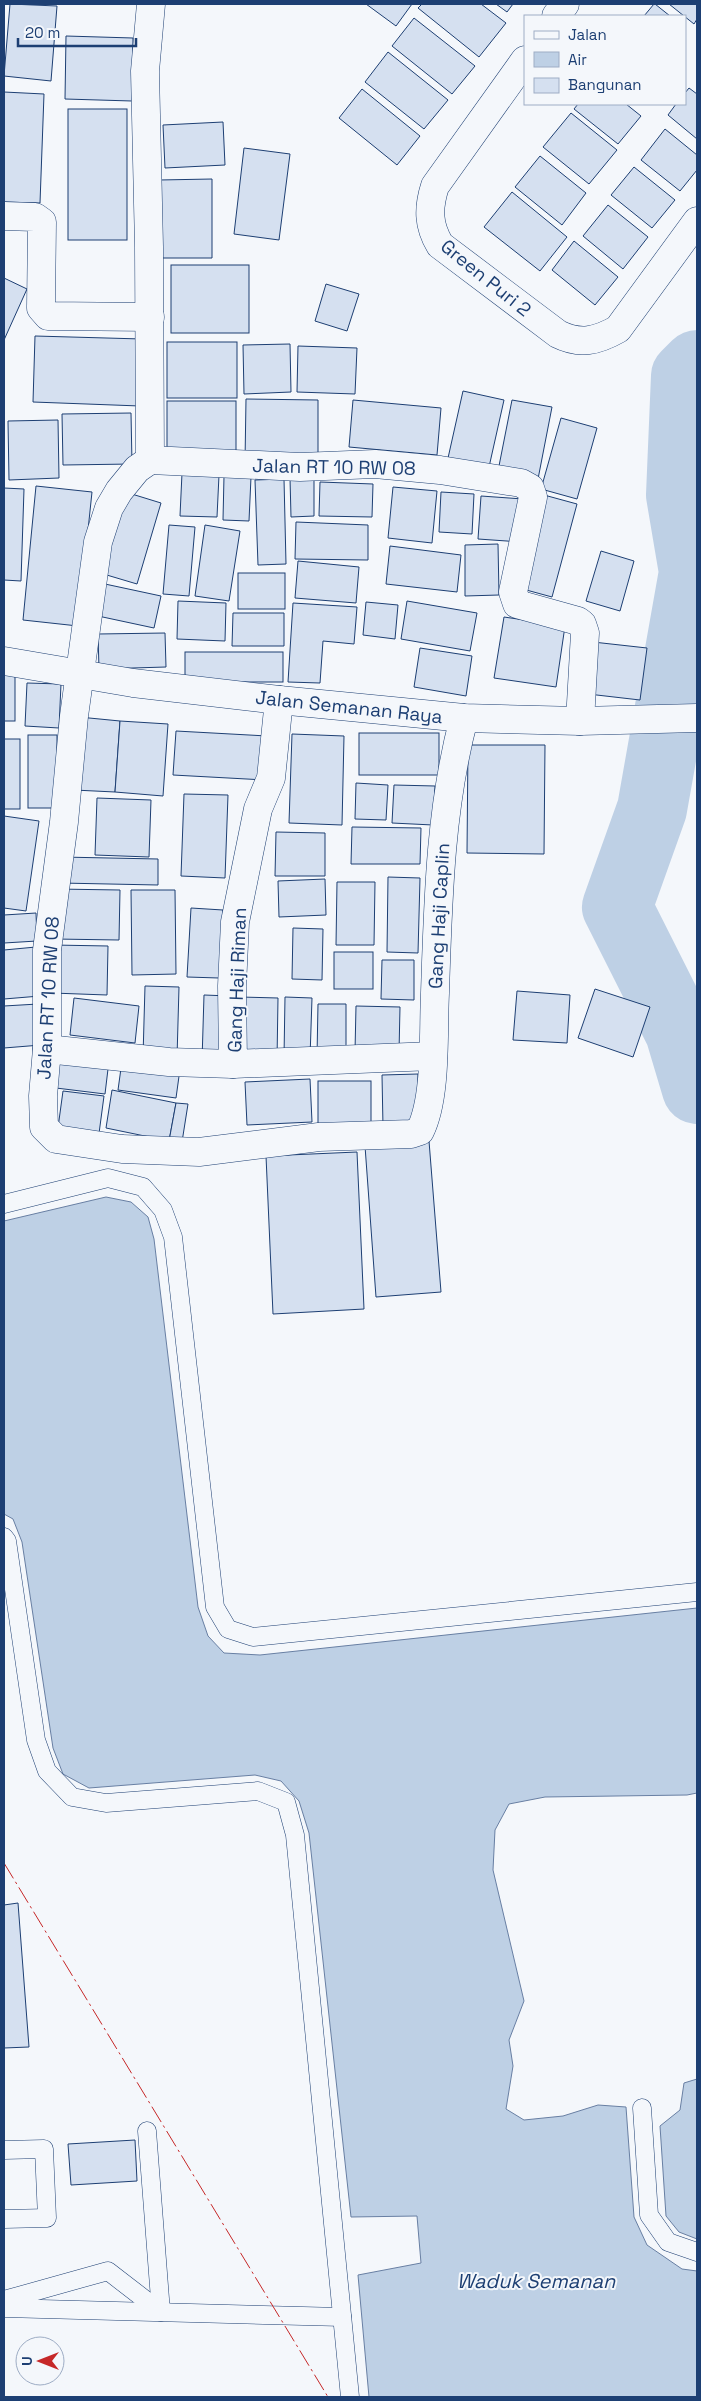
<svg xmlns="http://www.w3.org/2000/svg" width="701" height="2401" font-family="'Space Grotesk',sans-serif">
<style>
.water{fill:#bed0e5;stroke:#687fa3}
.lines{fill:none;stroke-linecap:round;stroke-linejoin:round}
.river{stroke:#bed0e5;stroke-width:70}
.building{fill:#d5e0f0;stroke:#1d3f73}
.lane-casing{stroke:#1d3f73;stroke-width:19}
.street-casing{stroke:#1d3f73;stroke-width:29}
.secondary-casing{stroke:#1d3f73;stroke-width:29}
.lane{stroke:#f4f7fb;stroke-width:18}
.street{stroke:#f4f7fb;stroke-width:28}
.secondary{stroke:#f4f7fb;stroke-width:28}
.power{stroke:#c62828;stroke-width:1;stroke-dasharray:18 4 2.5 4;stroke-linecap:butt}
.labels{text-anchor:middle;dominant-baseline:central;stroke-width:4;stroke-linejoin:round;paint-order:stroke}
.street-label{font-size:19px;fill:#1d3f73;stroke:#f4f7fb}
.water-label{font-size:20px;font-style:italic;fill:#1d3f73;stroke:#f4f7fb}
</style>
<rect width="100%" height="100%" fill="#f4f7fb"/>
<g class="water">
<path d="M106,1197L131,1202L148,1217L154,1239L198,1607L208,1636L224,1653L260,1655L697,1608V1793L687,1795L545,1797L509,1804L495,1830L493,1870L524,2001L509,2040L513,2066L506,2109L524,2120L563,2116L598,2105L626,2107L634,2217L647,2245L682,2269L697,2271V2397H369L358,2275L421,2263L417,2216L351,2217L309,1833L299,1801L281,1781L255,1775L89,1788L63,1774L53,1748L22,1542L13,1519L4,1514V1221Z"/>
<path d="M697,2079V2239L679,2232L666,2216L660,2126L680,2110L684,2083Z"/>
</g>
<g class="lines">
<path class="river" d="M697,365L686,376L681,495L694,572L652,809L617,907L680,1032L697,1089"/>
</g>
<g class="building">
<path d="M10,4L57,6L51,81L4,76Z"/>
<path d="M366,4H412L396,26Z"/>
<path d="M422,4H481L506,23L479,57L418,8Z"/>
<path d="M496,4H513L507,12Z"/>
<path d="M654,4H655L670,16H644Z"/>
<path d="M669,4H697V19L694,24Z"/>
<path d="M414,18L475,66L452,94L392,46Z"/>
<path d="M66,36L133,38L132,101L65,99Z"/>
<path d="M388,52L448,100L424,129L365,82Z"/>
<path d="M689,88L697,94V139L668,115L676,104H685V93Z"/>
<path d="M362,89L420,136L397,165L339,118Z"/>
<path d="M4,92L44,94L40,203L4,202Z"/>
<path d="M578,104H626L641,116L618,144L574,109Z"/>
<rect x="68" y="109" width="59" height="131"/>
<path d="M571,113L617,150L589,184L543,147Z"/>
<path d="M223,122L225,165L165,168L163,125Z"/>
<path d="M665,129L697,155V170L680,191L641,160Z"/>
<path d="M244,148L290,154L279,240L234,234Z"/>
<path d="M540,156L586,193L562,225L515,187Z"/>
<path d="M634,167L675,200L652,228L611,195Z"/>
<path d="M212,179V258H159V180Z"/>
<path d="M512,192L567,237L540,271L484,227Z"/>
<path d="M608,205L648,237L623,269L583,236Z"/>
<path d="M574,241L618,277L595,305L552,270Z"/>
<rect x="171" y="265" width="78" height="68"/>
<path d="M4,278L27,289L4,340Z"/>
<path d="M326,284L359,294L347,331L315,321Z"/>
<path d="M35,336L142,339L140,406L33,402Z"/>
<rect x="167" y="342" width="70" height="56"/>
<path d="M290,344L291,392L244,394L243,345Z"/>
<path d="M298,346L357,348L355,394L297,392Z"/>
<path d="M463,391L504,400L487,476L446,467Z"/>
<path d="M246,399L318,400V463L245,462Z"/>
<path d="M353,400L441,408L437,455L349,447Z"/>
<path d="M512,400L552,407L538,479L498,471Z"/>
<rect x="167" y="401" width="69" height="54"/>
<path d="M131,413L132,464L63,465L62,414Z"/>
<path d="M561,418L597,428L577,499L541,489Z"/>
<path d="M58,420L59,478L9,480L8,421Z"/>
<path d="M182,473L219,475L217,517L180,516Z"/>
<path d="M224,476L251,477L249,521L223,520Z"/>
<path d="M290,478H314V516L291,517Z"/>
<path d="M284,479L286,564L258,565L255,480Z"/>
<path d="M320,482L373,484L372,517L319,516Z"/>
<path d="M36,486L92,492L78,626L23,620Z"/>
<path d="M393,487L437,491L432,543L388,538Z"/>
<path d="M4,488L24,489L21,581L4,580Z"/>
<path d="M122,491L161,503L137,584L100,573Z"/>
<path d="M441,492L474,494L472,534L439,532Z"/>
<path d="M544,495L577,504L552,597L519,588Z"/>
<path d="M481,496L523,499L521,542L478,539Z"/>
<path d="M296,522L368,525V560L295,559Z"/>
<path d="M169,525L195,527L189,596L163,594Z"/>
<path d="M205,525L240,531L229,601L195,596Z"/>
<path d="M498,544L499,595L465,596V545Z"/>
<path d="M390,546L461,555L457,592L386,584Z"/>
<path d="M601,551L634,561L620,611L586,601Z"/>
<path d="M298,561L359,567L356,603L295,598Z"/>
<rect x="238" y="573" width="47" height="36"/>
<path d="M105,584L161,596L154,628L98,616Z"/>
<path d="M178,601L226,603L225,641L177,639Z"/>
<path d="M407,601L477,613L470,651L401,639Z"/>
<path d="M366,602L398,605L395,639L363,635Z"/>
<path d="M293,603L357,607L354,644L323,641L320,683L288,682Z"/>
<path d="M233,613H284V646H232Z"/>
<path d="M504,617L565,626L556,687L494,678Z"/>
<path d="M165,633L166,667L99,669L98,634Z"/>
<path d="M593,642L647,648L640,700L588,694Z"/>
<path d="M420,648L472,656L466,696L414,687Z"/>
<rect x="185" y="652" width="98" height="30"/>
<rect x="4" y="671" width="11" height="50"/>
<path d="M27,683L61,684L59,728L25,726Z"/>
<path d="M79,717L120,721L115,792L74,790Z"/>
<path d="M120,721L168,724L163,796L115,792Z"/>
<path d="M176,731L267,736L265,780L173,775Z"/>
<rect x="359" y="733" width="80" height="42"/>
<path d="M292,734L344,736L342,825L289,823Z"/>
<rect x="28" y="735" width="29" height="73"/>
<rect x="4" y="739" width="16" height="70"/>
<path d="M468,745H545L544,854L467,853Z"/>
<path d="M356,783L388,785L386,820L355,819Z"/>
<path d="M394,785L435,786L433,825L392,823Z"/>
<path d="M184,794L228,795L225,878L181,876Z"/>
<path d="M97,798L151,800L149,857L95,855Z"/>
<path d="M4,816L39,821L26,911L4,908Z"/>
<path d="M352,827L421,828L420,864H351Z"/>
<path d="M276,832L325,833V876H275Z"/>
<path d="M61,857L158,859V885L60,883Z"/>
<path d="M388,877L420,878L418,953L387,952Z"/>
<path d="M325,879L326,915L279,917L278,881Z"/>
<path d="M337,882H375L374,945H336Z"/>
<path d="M56,889L120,890L119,940L55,939Z"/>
<path d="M131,890H175L176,974L132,975Z"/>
<path d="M191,908L223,910L219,978L187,977Z"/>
<path d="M36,913L37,941L4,943V915Z"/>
<path d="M293,928L323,929L322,980L292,979Z"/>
<path d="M53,945L108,946L107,995L52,993Z"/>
<path d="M36,947L40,996L4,999V950Z"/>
<rect x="334" y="952" width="39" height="37"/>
<path d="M382,960H414V1000L381,999Z"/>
<path d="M145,986L179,987L177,1058L143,1057Z"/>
<path d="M595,989L650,1007L633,1057L578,1038Z"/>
<path d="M517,991L570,995L567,1043L513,1040Z"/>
<path d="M204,995L230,996L229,1062L202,1061Z"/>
<path d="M240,997L278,998L277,1061L238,1060Z"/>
<path d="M285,997L312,998L310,1058L284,1057Z"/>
<path d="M74,998L139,1006L135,1043L70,1035Z"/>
<path d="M38,1004L41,1045L4,1048V1006Z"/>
<path d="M318,1004H346V1057H317Z"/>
<path d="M356,1006L400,1007L399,1053L355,1052Z"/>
<path d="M122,1061L180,1069L176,1098L118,1090Z"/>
<path d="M59,1062L108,1069L105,1094L56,1088Z"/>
<path d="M418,1074V1127H383L382,1075Z"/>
<path d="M310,1079L312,1122L247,1125L245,1082Z"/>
<rect x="318" y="1081" width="53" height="48"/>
<path d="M112,1090L176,1103L169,1141L106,1128Z"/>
<path d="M63,1091L104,1096L98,1141L57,1135Z"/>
<path d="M176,1103L188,1104L182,1142L169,1141Z"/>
<path d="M429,1141L441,1292L376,1297L365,1146Z"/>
<path d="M357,1152L364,1309L273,1314L266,1156Z"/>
<path d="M18,1903L29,2047L4,2048V1905Z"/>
<path d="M135,2140L137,2181L71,2185L68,2144Z"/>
</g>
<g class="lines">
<g class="lane-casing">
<g id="lane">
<path d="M4,1204L108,1178L143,1187L163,1210L173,1237L215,1607L228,1629L253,1637L697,1592"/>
<path d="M4,1537L7,1541L36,1740L47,1771L72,1797L106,1803L258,1791L286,1802L295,1835L350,2397"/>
<path d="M642,2108L649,2215L668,2242L697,2252"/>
<path d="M147,2131L161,2312"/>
<path d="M4,2150L44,2149L47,2218L4,2219"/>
<path d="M4,2300L108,2271L161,2312"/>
<path d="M4,2308L342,2317"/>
</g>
</g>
<g class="street-casing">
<g id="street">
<path d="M151,4L145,71L149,247L150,460L137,469L119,491L109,508L98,542L74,716L64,822L47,950V1049L43,1096L44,1127L56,1139L122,1149L199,1152L319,1137L411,1134L420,1131C437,1097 433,1032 435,993C438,901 440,808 464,718"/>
<path d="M556,16L565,4"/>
<path d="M525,60L435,186C428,208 428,225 440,245L558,334C580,345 597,341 618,329L697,221"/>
<path d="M4,216L35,217L42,222L41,308L48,316L150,317"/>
<path d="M150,460L300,467L375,464L440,470L521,483L530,488L533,497L513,592L517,604L578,621L582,624L585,633L580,721"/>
<path d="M279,700L271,778L258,809L235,922L232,986L233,1064L433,1056"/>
<path d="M47,1049L169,1062L233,1064"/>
</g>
</g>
<g class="secondary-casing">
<path id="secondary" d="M4,661L133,683L279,700L464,718L580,721L697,718"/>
</g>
<use href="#lane" class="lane"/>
<use href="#street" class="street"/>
<use href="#secondary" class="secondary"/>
<path class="power" d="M4,1863L328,2397"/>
</g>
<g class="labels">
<g class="street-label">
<text transform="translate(486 278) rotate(39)">Green Puri 2</text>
<text transform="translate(334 467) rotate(1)">Jalan RT 10 RW 08</text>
<text transform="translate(349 707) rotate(6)">Jalan Semanan Raya</text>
<text transform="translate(439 916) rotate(-87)">Gang Haji Caplin</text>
<text transform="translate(237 980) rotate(-88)">Gang Haji Riman</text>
<text transform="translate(48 998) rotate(-87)">Jalan RT 10 RW 08</text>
</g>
<g class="water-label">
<text x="536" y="2281">Waduk Semanan</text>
</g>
</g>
<rect width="701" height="2401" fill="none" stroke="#1d3f73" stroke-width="10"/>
<rect x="524" y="15" width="162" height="90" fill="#f4f7fb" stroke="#9eadc5"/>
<rect x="534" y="31" width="25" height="8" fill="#f4f7fb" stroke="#9eadc5"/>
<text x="568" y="40" font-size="15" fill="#1d3f73">Jalan</text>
<rect x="534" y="52" width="25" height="15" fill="#bed0e5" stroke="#9eadc5"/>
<text x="568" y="65" font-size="15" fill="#1d3f73">Air</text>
<rect x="534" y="78" width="25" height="15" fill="#d5e0f0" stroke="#9eadc5"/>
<text x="568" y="90" font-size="15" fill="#1d3f73">Bangunan</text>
<g transform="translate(40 2361) rotate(270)"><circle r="24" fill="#f4f7fb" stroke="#9eadc5"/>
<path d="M0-4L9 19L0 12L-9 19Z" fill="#c62828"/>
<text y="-8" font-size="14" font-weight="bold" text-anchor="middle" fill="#1d3f73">U</text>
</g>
<path d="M18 38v8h118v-8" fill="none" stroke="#1d3f73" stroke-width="2.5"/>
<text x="25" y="38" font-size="15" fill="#1d3f73" stroke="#f4f7fb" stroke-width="4" paint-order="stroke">20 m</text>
</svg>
